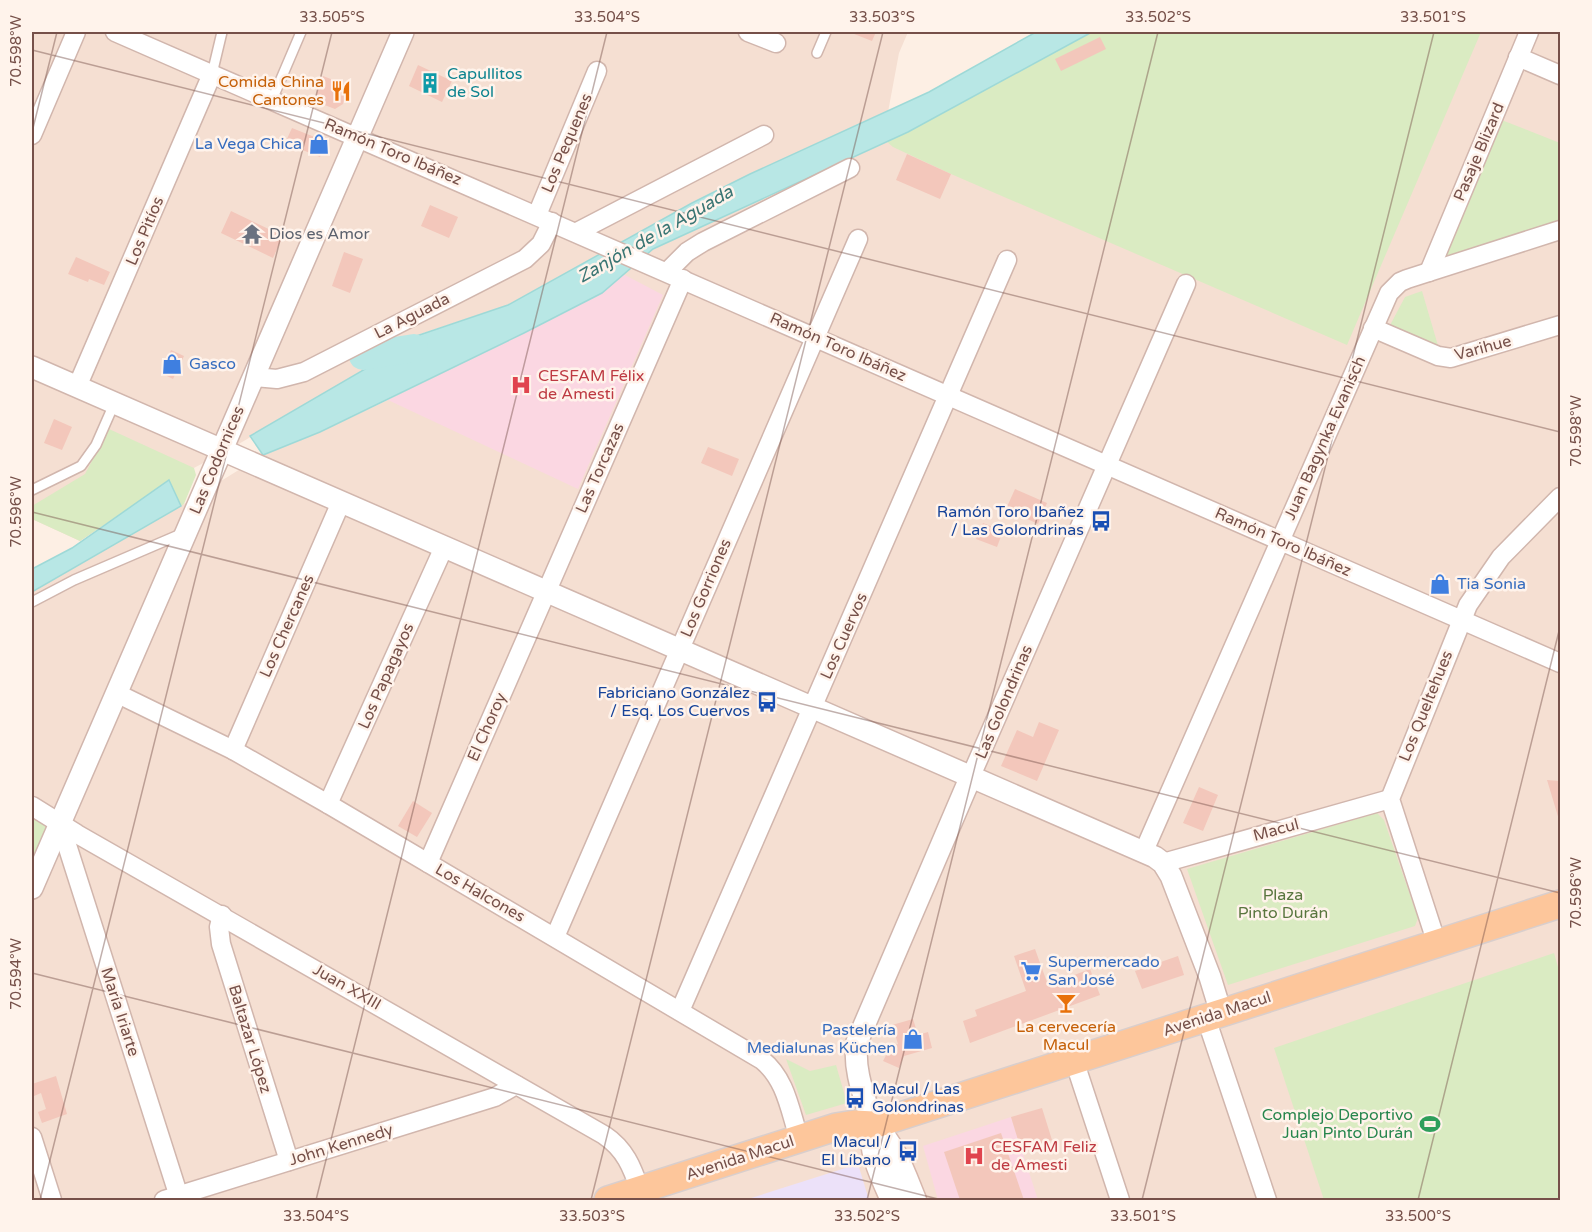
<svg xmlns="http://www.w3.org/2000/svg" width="1592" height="1232" font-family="'Varela Round',sans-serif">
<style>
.residential{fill:#f5dfd2}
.education{fill:#ece1f9}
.medical{fill:#fbd7e2}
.green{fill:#daebc2}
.water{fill:#b8e7e5;stroke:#9ed9d7;stroke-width:1.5}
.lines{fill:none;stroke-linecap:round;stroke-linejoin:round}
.river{stroke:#b8e7e5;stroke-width:28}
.building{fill:#f3c7bb}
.service-casing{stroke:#d1b6ad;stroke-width:12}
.minor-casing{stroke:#d1b6ad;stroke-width:21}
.tertiary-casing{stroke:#d1b6ad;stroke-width:24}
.secondary-casing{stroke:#d7b7ac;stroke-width:27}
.primary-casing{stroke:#d9cecc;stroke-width:30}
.service{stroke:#fff;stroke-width:9}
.minor{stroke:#fff;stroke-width:18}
.tertiary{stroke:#fff;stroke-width:21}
.secondary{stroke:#fff;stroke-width:24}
.primary{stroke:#fdc69b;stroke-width:27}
.ticks{fill:none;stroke:#765049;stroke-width:1.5;stroke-opacity:0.45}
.labels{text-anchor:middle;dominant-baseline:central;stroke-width:5;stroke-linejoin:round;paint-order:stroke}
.culture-label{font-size:16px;fill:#0d838f;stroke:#fff3eb;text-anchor:start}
.food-label{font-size:16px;fill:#c56008;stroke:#fff3eb;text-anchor:end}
.street-label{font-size:16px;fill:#765049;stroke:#fff3eb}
.shop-label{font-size:16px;fill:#366cbe;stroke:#fff3eb;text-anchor:start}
.worship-label{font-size:16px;fill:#5b616d;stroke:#fff3eb;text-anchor:start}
.health-label{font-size:16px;fill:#be3a42;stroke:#fff3eb;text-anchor:start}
.transit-label{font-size:16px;fill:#164399;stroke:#fff3eb;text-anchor:end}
.park-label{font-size:16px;fill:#59763e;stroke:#fff3eb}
.leisure-label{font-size:16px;fill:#27864d;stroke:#fff3eb;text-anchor:end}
.water-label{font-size:18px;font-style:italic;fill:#397573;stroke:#fff3eb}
.neatline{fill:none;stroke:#765049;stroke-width:2}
.ticks-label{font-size:15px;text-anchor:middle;fill:#765049}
</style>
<rect width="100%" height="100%" fill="#fdefe4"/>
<g class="residential">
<path d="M32,32H908L899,53L888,112L750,174L692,203L508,305L375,349L379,361L232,448L169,481L80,541L32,519Z"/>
<path d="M1092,32H1560V1200H32V592L184,504L263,455L320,432L388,400L602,293L653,249L908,132Z"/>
</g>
<path class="education" d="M858,1164L869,1200H745Z"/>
<g class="medical">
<path d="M623,274L663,295L578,489L388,400L524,333L602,293Z"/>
<path d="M1011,1117L1038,1200H938L923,1146Z"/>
</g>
<g class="green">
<path d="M1092,32H1481L1347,345L951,174L893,147L886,141L908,132Z"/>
<path d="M1499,119L1560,143V221L1439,259Z"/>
<path d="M1422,291L1439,349L1388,329L1405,297Z"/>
<path d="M109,429L194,468L196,475L184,504L181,506L169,481L80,541L32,519V506L85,474Z"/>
<path d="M32,813L43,819L47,833L32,870Z"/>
<path d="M1377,813L1384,820L1418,918L1415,926L1228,985L1187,869Z"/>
<path d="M1554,953L1560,974V1200H1324L1274,1048Z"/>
<path d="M786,1059L810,1071L836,1065L847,1103L806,1115Z"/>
</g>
<g class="water">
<path d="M1036,32H1092L908,132L653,249L602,293L524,333L320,432L263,455L250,436L379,361L375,350L508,305L692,203L750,174L929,92Z"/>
<path d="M169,480L181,506L32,592V569L72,548Z"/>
</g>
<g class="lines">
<path class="river" d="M363,356L414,348"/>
</g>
<g class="building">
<path d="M849,32H876L872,41Z"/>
<path d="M1100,37L1106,49L1061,71L1055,59Z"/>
<path d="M418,65L452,81L442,102L409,86Z"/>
<path d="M323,76L349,86L343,104L335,109L314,101Z"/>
<path d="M292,128L322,140L325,145L320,157L285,143Z"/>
<path d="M907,154L951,174L940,199L896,180Z"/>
<path d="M430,205L458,217L449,238L421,226Z"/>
<path d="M231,211L283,236L273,258L221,233Z"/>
<path d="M344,252L363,259L350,293L332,286Z"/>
<path d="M76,257L110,272L104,285L89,279L88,282L68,274Z"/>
<path d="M171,350L184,356L173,379L161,373Z"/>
<path d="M54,419L72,427L62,450L44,443Z"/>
<path d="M708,447L739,459L732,476L701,463Z"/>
<path d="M1015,489L1047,503L1038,524L1006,509Z"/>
<path d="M983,523L1003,531L997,547L976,539Z"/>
<path d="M1039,722L1059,730L1037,781L1001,766L1017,730L1033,737Z"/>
<path d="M1547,780L1560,781V823Z"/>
<path d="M1199,787L1218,795L1203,831L1183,823Z"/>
<path d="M413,801L432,813L417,837L398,826Z"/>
<path d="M1035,949L1048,985L1090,969L1100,995L970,1043L963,1021L977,1016L975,1010L1026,991L1014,956Z"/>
<path d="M1178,956L1184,975L1142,989L1135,971Z"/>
<path d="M913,1019L918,1035L928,1032L932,1048L904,1056L899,1068L883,1061L891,1046L898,1044L892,1025Z"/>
<path d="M56,1076L67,1114L42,1123L38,1112L46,1109L41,1093L34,1096L32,1084Z"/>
<path d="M1042,1108L1052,1140L1021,1150L1011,1117Z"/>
<path d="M1001,1133L1024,1200H960L944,1152Z"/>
</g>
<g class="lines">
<g class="service-casing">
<g id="service">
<path d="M817,53L826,32"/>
<path d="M212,74L222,32"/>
<path d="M272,100L301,32"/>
<path d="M32,490L81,466L96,445L114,404"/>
<path d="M32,602L74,580L181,534"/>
</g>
</g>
<g class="minor-casing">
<g id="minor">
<path d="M115,32L1560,663"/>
<path d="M748,32L776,43"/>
<path d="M1518,57L1560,75"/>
<path d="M32,135L76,32"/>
<path d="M537,215L597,71"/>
<path d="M577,232L764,135"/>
<path d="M667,272L687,252L703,242L850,168"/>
<path d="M1429,272L1529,32"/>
<path d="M1373,328L1438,356L1451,358L1560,325"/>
<path d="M253,377L277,379L304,372L525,259L541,244L552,222"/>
<path d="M77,387L212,74"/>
<path d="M116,693L233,750L328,804L762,1060C786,1079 790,1111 799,1138"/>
<path d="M233,750L341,502"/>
<path d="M971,776L1186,284"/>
<path d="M328,804L444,547"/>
<path d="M32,806L77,834L604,1135C625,1149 632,1167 640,1190"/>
<path d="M60,823L180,1200"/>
<path d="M1144,851L1389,293L1400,282L1407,279L1560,230"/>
<path d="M428,863L683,279"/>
<path d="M1163,863L1390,799"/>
<path d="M222,915L219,927L221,944L289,1161"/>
<path d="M555,937L858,239"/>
<path d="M1437,944L1390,799L1468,605L1501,557L1560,497"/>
<path d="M680,1011L1007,260"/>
<path d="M1206,1018L1267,1200"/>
<path d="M1074,1060L1120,1200"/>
<path d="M32,1137L52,1200"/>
<path d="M164,1200L495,1097L516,1085"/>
</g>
</g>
<g class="tertiary-casing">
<g id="tertiary">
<path d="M32,367L1155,857L1163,863L1171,876L1210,977L1221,1013"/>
<path d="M32,888L403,32"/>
<path d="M873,1125C865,1098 853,1071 857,1042L971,776"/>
</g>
</g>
<g class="secondary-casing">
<g id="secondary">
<path d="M873,1125C894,1146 903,1173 914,1200"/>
<path d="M873,1125C870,1152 882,1175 893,1200"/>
</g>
</g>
<g class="primary-casing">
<path id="primary" d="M608,1200L836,1127L855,1124L873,1125L1560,904"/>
</g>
<use href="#service" class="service"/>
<use href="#minor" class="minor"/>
<use href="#tertiary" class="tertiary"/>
<use href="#secondary" class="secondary"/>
<use href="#primary" class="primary"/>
</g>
<path class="ticks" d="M32,50L1560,432M32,132L57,32M32,512L1560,893M32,973L942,1200M40,1200L332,32M316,1200L607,32M591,1200L883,32M867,1200L1158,32M1142,1200L1434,32M1418,1200L1560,627"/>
<defs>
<g id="building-bare" transform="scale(1.62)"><path d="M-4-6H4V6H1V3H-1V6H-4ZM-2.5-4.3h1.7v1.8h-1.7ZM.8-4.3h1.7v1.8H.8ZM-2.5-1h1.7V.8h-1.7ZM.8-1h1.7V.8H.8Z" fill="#0f9aa8" stroke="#fff3eb" stroke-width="2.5" paint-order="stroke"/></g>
<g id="restaurant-bare" transform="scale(1.62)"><path d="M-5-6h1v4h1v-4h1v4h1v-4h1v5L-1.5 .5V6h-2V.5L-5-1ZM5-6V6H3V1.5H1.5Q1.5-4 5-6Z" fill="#e8710a" stroke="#fff3eb" stroke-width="2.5" paint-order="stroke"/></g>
<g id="shop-bare" transform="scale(1.62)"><path d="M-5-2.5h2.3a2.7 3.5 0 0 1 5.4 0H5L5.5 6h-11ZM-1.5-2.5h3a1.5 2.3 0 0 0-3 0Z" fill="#3f7fe0" stroke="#fff3eb" stroke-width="2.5" paint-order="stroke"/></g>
<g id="temple-bare" transform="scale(1.62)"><path d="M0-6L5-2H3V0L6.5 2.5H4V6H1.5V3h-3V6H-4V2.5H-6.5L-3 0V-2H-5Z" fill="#6b7280" stroke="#fff3eb" stroke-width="2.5" paint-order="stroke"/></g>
<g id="hospital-bare" transform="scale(1.62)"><path d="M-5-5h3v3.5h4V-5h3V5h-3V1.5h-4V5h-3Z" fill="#e0444e" stroke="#fff3eb" stroke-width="2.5" paint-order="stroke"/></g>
<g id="bus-bare" transform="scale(1.62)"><path d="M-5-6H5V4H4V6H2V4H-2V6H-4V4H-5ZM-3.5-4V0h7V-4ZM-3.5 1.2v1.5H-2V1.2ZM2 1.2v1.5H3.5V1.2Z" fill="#1a4fb4" stroke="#fff3eb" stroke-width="2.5" paint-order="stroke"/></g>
<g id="supermarket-bare" transform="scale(1.62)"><path d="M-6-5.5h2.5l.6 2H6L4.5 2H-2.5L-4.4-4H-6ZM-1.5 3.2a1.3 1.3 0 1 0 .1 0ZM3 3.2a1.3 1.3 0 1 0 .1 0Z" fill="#3f7fe0" stroke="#fff3eb" stroke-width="2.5" paint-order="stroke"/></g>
<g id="bar-bare" transform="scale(1.62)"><path d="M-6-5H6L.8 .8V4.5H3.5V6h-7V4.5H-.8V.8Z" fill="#e8710a" stroke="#fff3eb" stroke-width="2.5" paint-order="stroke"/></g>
<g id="stadium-bare" transform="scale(1.62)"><path d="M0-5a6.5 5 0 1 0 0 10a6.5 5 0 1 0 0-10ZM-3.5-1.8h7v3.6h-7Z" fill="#2e9e5b" stroke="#fff3eb" stroke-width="2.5" paint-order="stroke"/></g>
</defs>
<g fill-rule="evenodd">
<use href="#building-bare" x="430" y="83"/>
<use href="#restaurant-bare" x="341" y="91"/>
<use href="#shop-bare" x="319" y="144"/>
<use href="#temple-bare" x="252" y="234"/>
<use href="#shop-bare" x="172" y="364"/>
<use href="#hospital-bare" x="521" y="385"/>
<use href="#bus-bare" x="1101" y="521"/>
<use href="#shop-bare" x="1440" y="584"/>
<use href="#bus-bare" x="767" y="702"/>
<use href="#supermarket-bare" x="1031" y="971"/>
<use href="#bar-bare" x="1066" y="1003"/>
<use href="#shop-bare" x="913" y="1039"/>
<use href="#bus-bare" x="855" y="1098"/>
<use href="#stadium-bare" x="1430" y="1124"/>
<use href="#bus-bare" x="908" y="1151"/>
<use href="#hospital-bare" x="974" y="1156"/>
</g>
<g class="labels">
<g class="culture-label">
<text x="447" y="74">Capullitos<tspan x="447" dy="18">de Sol</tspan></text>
</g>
<g class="food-label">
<text x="324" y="82">Comida China<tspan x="324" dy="18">Cantones</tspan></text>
<text x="1066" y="1027" text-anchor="middle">La cervecería<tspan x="1066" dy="18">Macul</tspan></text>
</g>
<g class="street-label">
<text transform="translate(567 143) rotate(-67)">Los Pequenes</text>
<text transform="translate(393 152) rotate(23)">Ramón Toro Ibáñez</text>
<text transform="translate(1479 152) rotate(-67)">Pasaje Blizard</text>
<text transform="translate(145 231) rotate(-67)">Los Pitíos</text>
<text transform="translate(412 316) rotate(-27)">La Aguada</text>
<text transform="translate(838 347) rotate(24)">Ramón Toro Ibáñez</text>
<text transform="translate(1483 348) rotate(-15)">Varihue</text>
<text transform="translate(1325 438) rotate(-66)">Juan Bagynka Evanisch</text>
<text transform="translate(217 460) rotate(-67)">Las Codornices</text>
<text transform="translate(600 468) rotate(-66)">Las Torcazas</text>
<text transform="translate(1283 542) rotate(24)">Ramón Toro Ibáñez</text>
<text transform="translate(706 588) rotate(-67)">Los Gorriones</text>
<text transform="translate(287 626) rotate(-66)">Los Chercanes</text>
<text transform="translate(844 636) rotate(-66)">Los Cuervos</text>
<text transform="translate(386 676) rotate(-66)">Los Papagayos</text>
<text transform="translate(1004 702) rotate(-67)">Las Golondrinas</text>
<text transform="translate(1426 706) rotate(-68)">Los Queltehues</text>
<text transform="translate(487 727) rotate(-66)">El Choroy</text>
<text transform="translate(1276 830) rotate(-15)">Macul</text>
<text transform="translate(480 893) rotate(30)">Los Halcones</text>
<text transform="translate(347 987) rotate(30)">Juan XXIII</text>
<text transform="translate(120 1012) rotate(72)">María Iriarte</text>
<text transform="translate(1217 1014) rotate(-18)">Avenida Macul</text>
<text transform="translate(250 1039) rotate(73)">Baltazar López</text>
<text transform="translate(341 1145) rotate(-17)">John Kennedy</text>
<text transform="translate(740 1158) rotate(-18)">Avenida Macul</text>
</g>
<g class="shop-label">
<text x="302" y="144" text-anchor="end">La Vega Chica</text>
<text x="189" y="364">Gasco</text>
<text x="1457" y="584">Tia Sonia</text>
<text x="1048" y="962">Supermercado<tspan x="1048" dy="18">San José</tspan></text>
<text x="896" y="1030" text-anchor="end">Pastelería<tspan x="896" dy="18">Medialunas Küchen</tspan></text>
</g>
<g class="worship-label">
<text x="269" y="234">Dios es Amor</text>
</g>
<g class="health-label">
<text x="538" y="376">CESFAM Félix<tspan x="538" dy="18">de Amesti</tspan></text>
<text x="991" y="1147">CESFAM Feliz<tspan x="991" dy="18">de Amesti</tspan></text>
</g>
<g class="transit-label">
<text x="1084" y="512">Ramón Toro Ibañez<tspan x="1084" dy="18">/ Las Golondrinas</tspan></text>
<text x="750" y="693">Fabriciano González<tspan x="750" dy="18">/ Esq. Los Cuervos</tspan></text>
<text x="872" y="1089" text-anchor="start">Macul / Las<tspan x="872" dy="18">Golondrinas</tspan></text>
<text x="891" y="1142">Macul /<tspan x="891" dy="18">El Líbano</tspan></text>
</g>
<g class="park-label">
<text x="1283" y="895">Plaza<tspan x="1283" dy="18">Pinto Durán</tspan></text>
</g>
<g class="leisure-label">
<text x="1413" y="1115">Complejo Deportivo<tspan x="1413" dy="18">Juan Pinto Durán</tspan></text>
</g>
<g class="water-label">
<text transform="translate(655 234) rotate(-30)">Zanjón de la Aguada</text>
</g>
</g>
<rect width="1592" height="1232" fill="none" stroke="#fff3eb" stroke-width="66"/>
<rect x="33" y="33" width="1526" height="1166" class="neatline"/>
<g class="ticks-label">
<text x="332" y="22">33.505°S</text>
<text x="607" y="22">33.504°S</text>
<text x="882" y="22">33.503°S</text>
<text x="1158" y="22">33.502°S</text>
<text x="1433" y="22">33.501°S</text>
<text transform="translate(16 51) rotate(-90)" y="5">70.598°W</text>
<text transform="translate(1576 431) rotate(-90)" y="5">70.598°W</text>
<text transform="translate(16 512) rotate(-90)" y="5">70.596°W</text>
<text transform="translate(1576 893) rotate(-90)" y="5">70.596°W</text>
<text transform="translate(16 974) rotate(-90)" y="5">70.594°W</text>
<text x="316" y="1221">33.504°S</text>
<text x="592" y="1221">33.503°S</text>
<text x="867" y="1221">33.502°S</text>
<text x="1143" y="1221">33.501°S</text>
<text x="1418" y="1221">33.500°S</text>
</g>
</svg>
